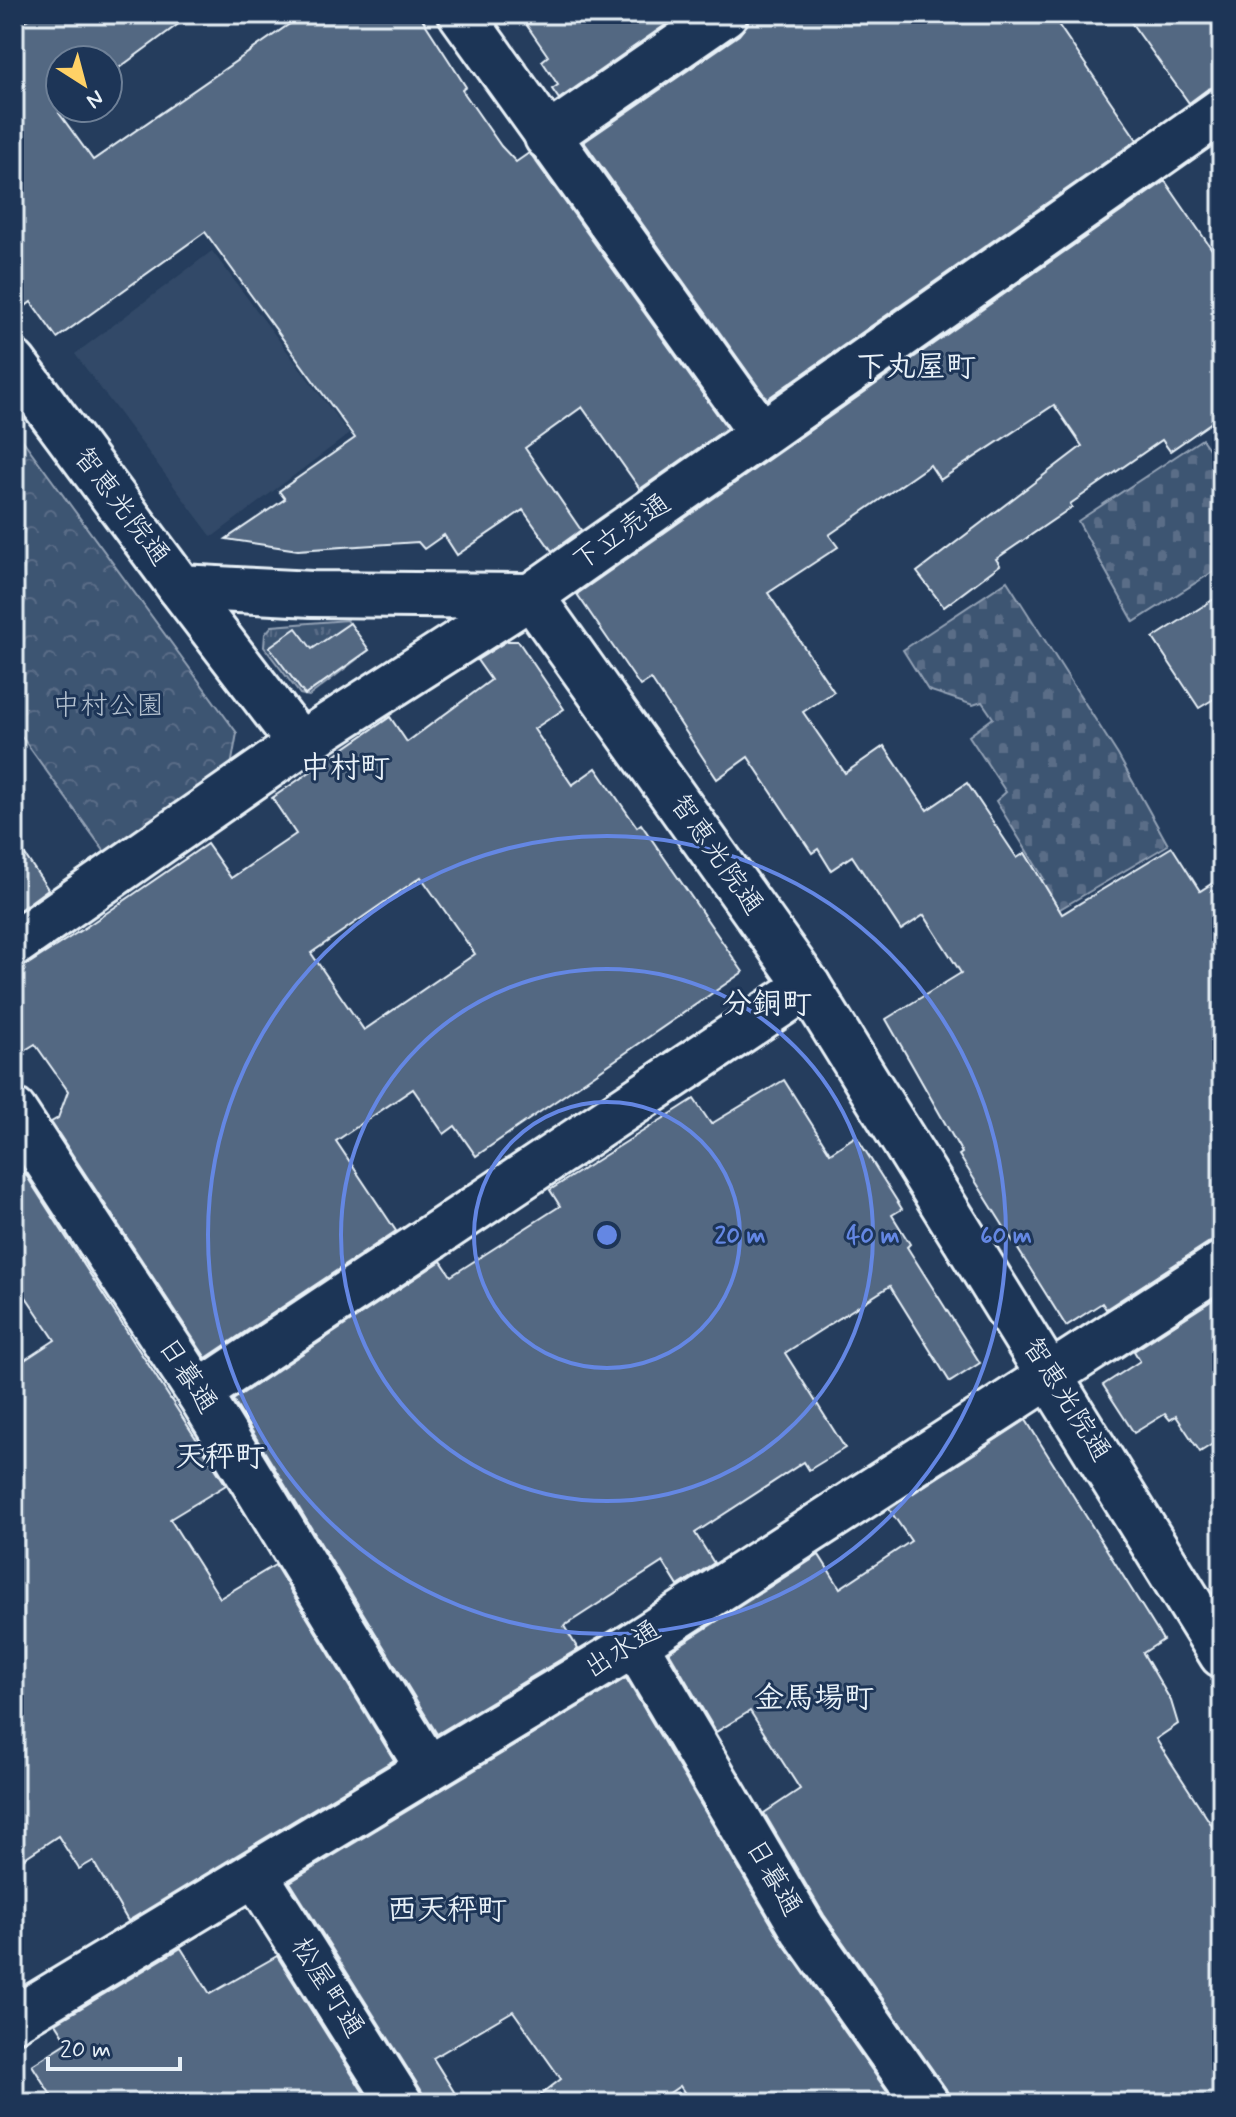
<svg xmlns="http://www.w3.org/2000/svg" width="1236" height="2117" font-family="Mynerve,'Klee One',sans-serif">
<style>
.built{fill:#334a68}
.grass{fill:url(#grass-tufts);stroke:#93a2b5;stroke-width:2}
.cemetery{fill:url(#cemetery-stones);stroke:#93a2b5;stroke-width:2}
.park{fill:url(#park-crowns);stroke:#93a2b5;stroke-width:2}
.building{fill:#536782;stroke:#e8f1f8;stroke-width:2;fill-rule:evenodd}
.lines{fill:none;stroke-linecap:round;stroke-linejoin:round}
.minor-casing{stroke:#e8f1f8;stroke-width:50}
.minor{stroke:#1d3557;stroke-width:44}
.ring{fill:none;stroke:#6487e3;stroke-width:4}
.labels{text-anchor:middle;dominant-baseline:central;stroke-width:6;stroke-linejoin:round;paint-order:stroke}
.street-label{font-size:28px;fill:#e8f1f8;stroke:#1d3557}
.park-label{font-size:28px;fill:#b5c2d0;stroke:#1d3557}
.neighbourhood-label{font-size:30px;font-weight:bold;fill:#e8f1f8;stroke:#1d3557}
.centre{fill:#6487e3;stroke:#1d3557;stroke-width:4}
.ring-label{font-size:24px;text-anchor:middle;font-weight:bold;fill:#6487e3;stroke:#1d3557;stroke-width:6;stroke-linejoin:round;paint-order:stroke}
</style>
<defs>
<pattern id="grass-tufts" width="24" height="20" patternUnits="userSpaceOnUse" patternTransform="scale(2)"><rect width="24" height="20" fill="#3e5472"/><path d="M3 7l-1-3M5 7V3M7 7l1-3M15 17l-1-3M17 17v-4M19 17l1-3" fill="none" stroke="#5a6d87"/></pattern>
<pattern id="cemetery-stones" width="16" height="16" patternUnits="userSpaceOnUse" patternTransform="scale(2)"><rect width="16" height="16" fill="#3e5472"/><path d="M2 7V4a2 2 0 0 1 4 0v3zM10 15v-3a2 2 0 0 1 4 0v3z" fill="#5a6d87"/></pattern>
<pattern id="park-crowns" width="20" height="18" patternUnits="userSpaceOnUse" patternTransform="scale(2)"><rect width="20" height="18" fill="#3e5472"/><path d="M2 6a3 3 0 1 1 6 0M12 15a3 3 0 1 1 6 0" fill="none" stroke="#5a6d87"/></pattern>
</defs>
<rect width="100%" height="100%" fill="#253d5d"/>
<filter id="ink" filterUnits="userSpaceOnUse"><feTurbulence type="fractalNoise" baseFrequency=".0125" numOctaves="2"/><feDisplacementMap in="SourceGraphic" scale="16" xChannelSelector="R" yChannelSelector="G"/><feConvolveMatrix kernelMatrix="1 2 1 2 8 2 1 2 1" color-interpolation-filters="sRGB"/></filter>
<g filter="url(#ink)">
<path class="built" d="M212,251L349,434L212,537L75,354Z"/>
<path class="grass" d="M347,620L369,650L309,696L300,694L264,647L265,634L272,626Z"/>
<g class="cemetery">
<path d="M1202,439L1222,467V566L1134,622L1078,521Z"/>
<path d="M1007,581L1118,755L1168,845L1055,912L1038,883L1044,879L996,801L1006,792L969,736L993,718L982,702L973,705L928,690L903,650Z"/>
</g>
<path class="park" d="M19,435L237,733L230,772L110,859L14,726V439Z"/>
<g class="building">
<path d="M35,14H192L108,76V60H60V108H66L59,113L93,160L304,14H419L466,87L462,90L501,146L516,162L529,153L532,156L727,428L640,489L582,407L525,448L581,530L552,551L523,510L457,555L444,535L424,549L418,542L298,550L226,539L285,499L279,491L355,438L205,232L57,338L31,302L14,315V29Z"/>
<path d="M519,14H681L559,99L552,89L558,85L542,61L548,56Z"/>
<path d="M750,14H1051L1137,140L767,399L584,142L739,35L747,25Z"/>
<path d="M1125,14H1222V85L1208,89L1189,103Z"/>
<path d="M1165,181L1222,264V415L1170,451L1162,440L1070,504L1072,507L996,559L1000,565L944,607L917,572L1082,446L1054,405L940,480L930,465L829,535L838,547L768,593L834,692L803,712L845,773L884,746L927,810L967,783L1017,858L1025,853L1062,914L1172,847L1200,891L1222,877V1239L1208,1243L1106,1309L1102,1303L1066,1326L959,1155L962,1153L886,1019L961,973L924,915L901,930L852,856L831,870L818,849L812,853L748,757L717,779L651,679L640,686L577,594Z"/>
<path d="M1222,594V694L1199,708L1153,638Z"/>
<path d="M350,623L369,650L305,695L269,647L296,628L312,649Z"/>
<path d="M507,641H518L564,709L534,729L572,785L596,768L637,827L641,824L743,972L476,1156L455,1126L444,1134L413,1089L336,1141L396,1231L206,1358L51,1122L58,1118L68,1091L35,1044L14,1057V969L28,964L86,927L207,844L231,878L296,834L272,798L390,717L407,742L491,680L477,660ZM421,877L475,954L364,1030L311,953Z"/>
<path d="M14,839L48,889L14,914Z"/>
<path d="M784,1080L830,1153L856,1136L902,1209L892,1215L910,1244L907,1247L980,1363L950,1382L890,1286L785,1353L845,1448L809,1470L804,1462L695,1533L714,1563L678,1586L663,1562L564,1626L578,1649L437,1734L233,1400L441,1261L451,1276L560,1206L550,1190L694,1099L711,1124Z"/>
<path d="M24,1172L226,1485L170,1519L220,1598L275,1565L394,1760L128,1921L93,1861L79,1869L58,1836L14,1865V1367L55,1340L14,1279V1178Z"/>
<path d="M1222,1294V1438L1200,1452L1176,1416L1170,1420L1165,1414L1134,1433L1103,1385L1140,1361L1134,1351Z"/>
<path d="M1026,1420L1163,1640L1143,1653L1171,1701L1178,1724L1156,1739L1222,1841V2103H951L946,2089L824,1915L764,1813L800,1789L750,1711L716,1732L669,1652L819,1555L840,1588L911,1541L889,1509Z"/>
<path d="M626,1678L782,1942L895,2103H691L680,2086L655,2103H530L561,2079L513,2011L433,2058L461,2103H425L421,2090L290,1882Z"/>
<path d="M181,1948L210,1994L277,1956L370,2103H56L32,2065L68,2042L56,2023Z"/>
</g>
<g class="lines">
<g class="minor-casing">
<g id="minor">
<path d="M461,14L761,433"/>
<path d="M547,137L725,14"/>
<path d="M14,363L180,587L312,594L531,596L808,986L1222,1655"/>
<path d="M180,587L300,744"/>
<path d="M14,944L300,744L531,596L1222,110"/>
<path d="M14,1111L199,1393L428,1768"/>
<path d="M199,1393L808,986"/>
<path d="M635,1644L803,1929L926,2103"/>
<path d="M255,1874L400,2103"/>
<path d="M14,2019L635,1644L1222,1264"/>
</g>
</g>
<use href="#minor" class="minor"/>
</g>
</g>
<g class="ring">
<circle cx="607" cy="1235" r="133"/>
<circle cx="607" cy="1235" r="266"/>
<circle cx="607" cy="1235" r="399"/>
</g>
<g class="labels">
<g class="street-label">
<text transform="translate(121 507) rotate(53)">智恵光院通</text>
<text transform="translate(622 533) rotate(-35)">下立売通</text>
<text transform="translate(716 855) rotate(55)">智恵光院通</text>
<text transform="translate(187 1376) rotate(57)">日暮通</text>
<text transform="translate(1066 1400) rotate(58)">智恵光院通</text>
<text transform="translate(623 1650) rotate(-32)">出水通</text>
<text transform="translate(773 1878) rotate(60)">日暮通</text>
<text transform="translate(327 1988) rotate(58)">松屋町通</text>
</g>
<g class="park-label">
<text x="108" y="706">中村公園</text>
</g>
<g class="neighbourhood-label">
<text x="916" y="367">下丸屋町</text>
<text x="345" y="768">中村町</text>
<text x="767" y="1004">分銅町</text>
<text x="220" y="1457">天秤町</text>
<text x="814" y="1698">金馬場町</text>
<text x="447" y="1910">西天秤町</text>
</g>
</g>
<circle cx="607" cy="1235" r="12" class="centre"/>
<g class="ring-label">
<text x="740" y="1243">20 m</text>
<text x="873" y="1243">40 m</text>
<text x="1006" y="1243">60 m</text>
</g>
<rect width="1236" height="2117" fill="none" stroke="#1d3557" stroke-width="48"/>
<rect x="24" y="24" width="1188" height="2069" fill="none" stroke="#e8f1f8" stroke-width="3" filter="url(#ink)"/>
<g transform="translate(84 84) rotate(144)"><circle r="38" fill="#1d3557" stroke="#6e8097" stroke-width="2"/>
<path d="M0-6L14 30L0 20L-14 30Z" fill="#ffd166"/>
<text y="-12" font-size="22" font-weight="bold" text-anchor="middle" fill="#e8f1f8">N</text>
</g>
<path d="M48 2057v12h132v-12" fill="none" stroke="#e8f1f8" stroke-width="4"/>
<text x="60" y="2057" font-size="24" fill="#e8f1f8" stroke="#1d3557" stroke-width="6" paint-order="stroke">20 m</text>
</svg>
